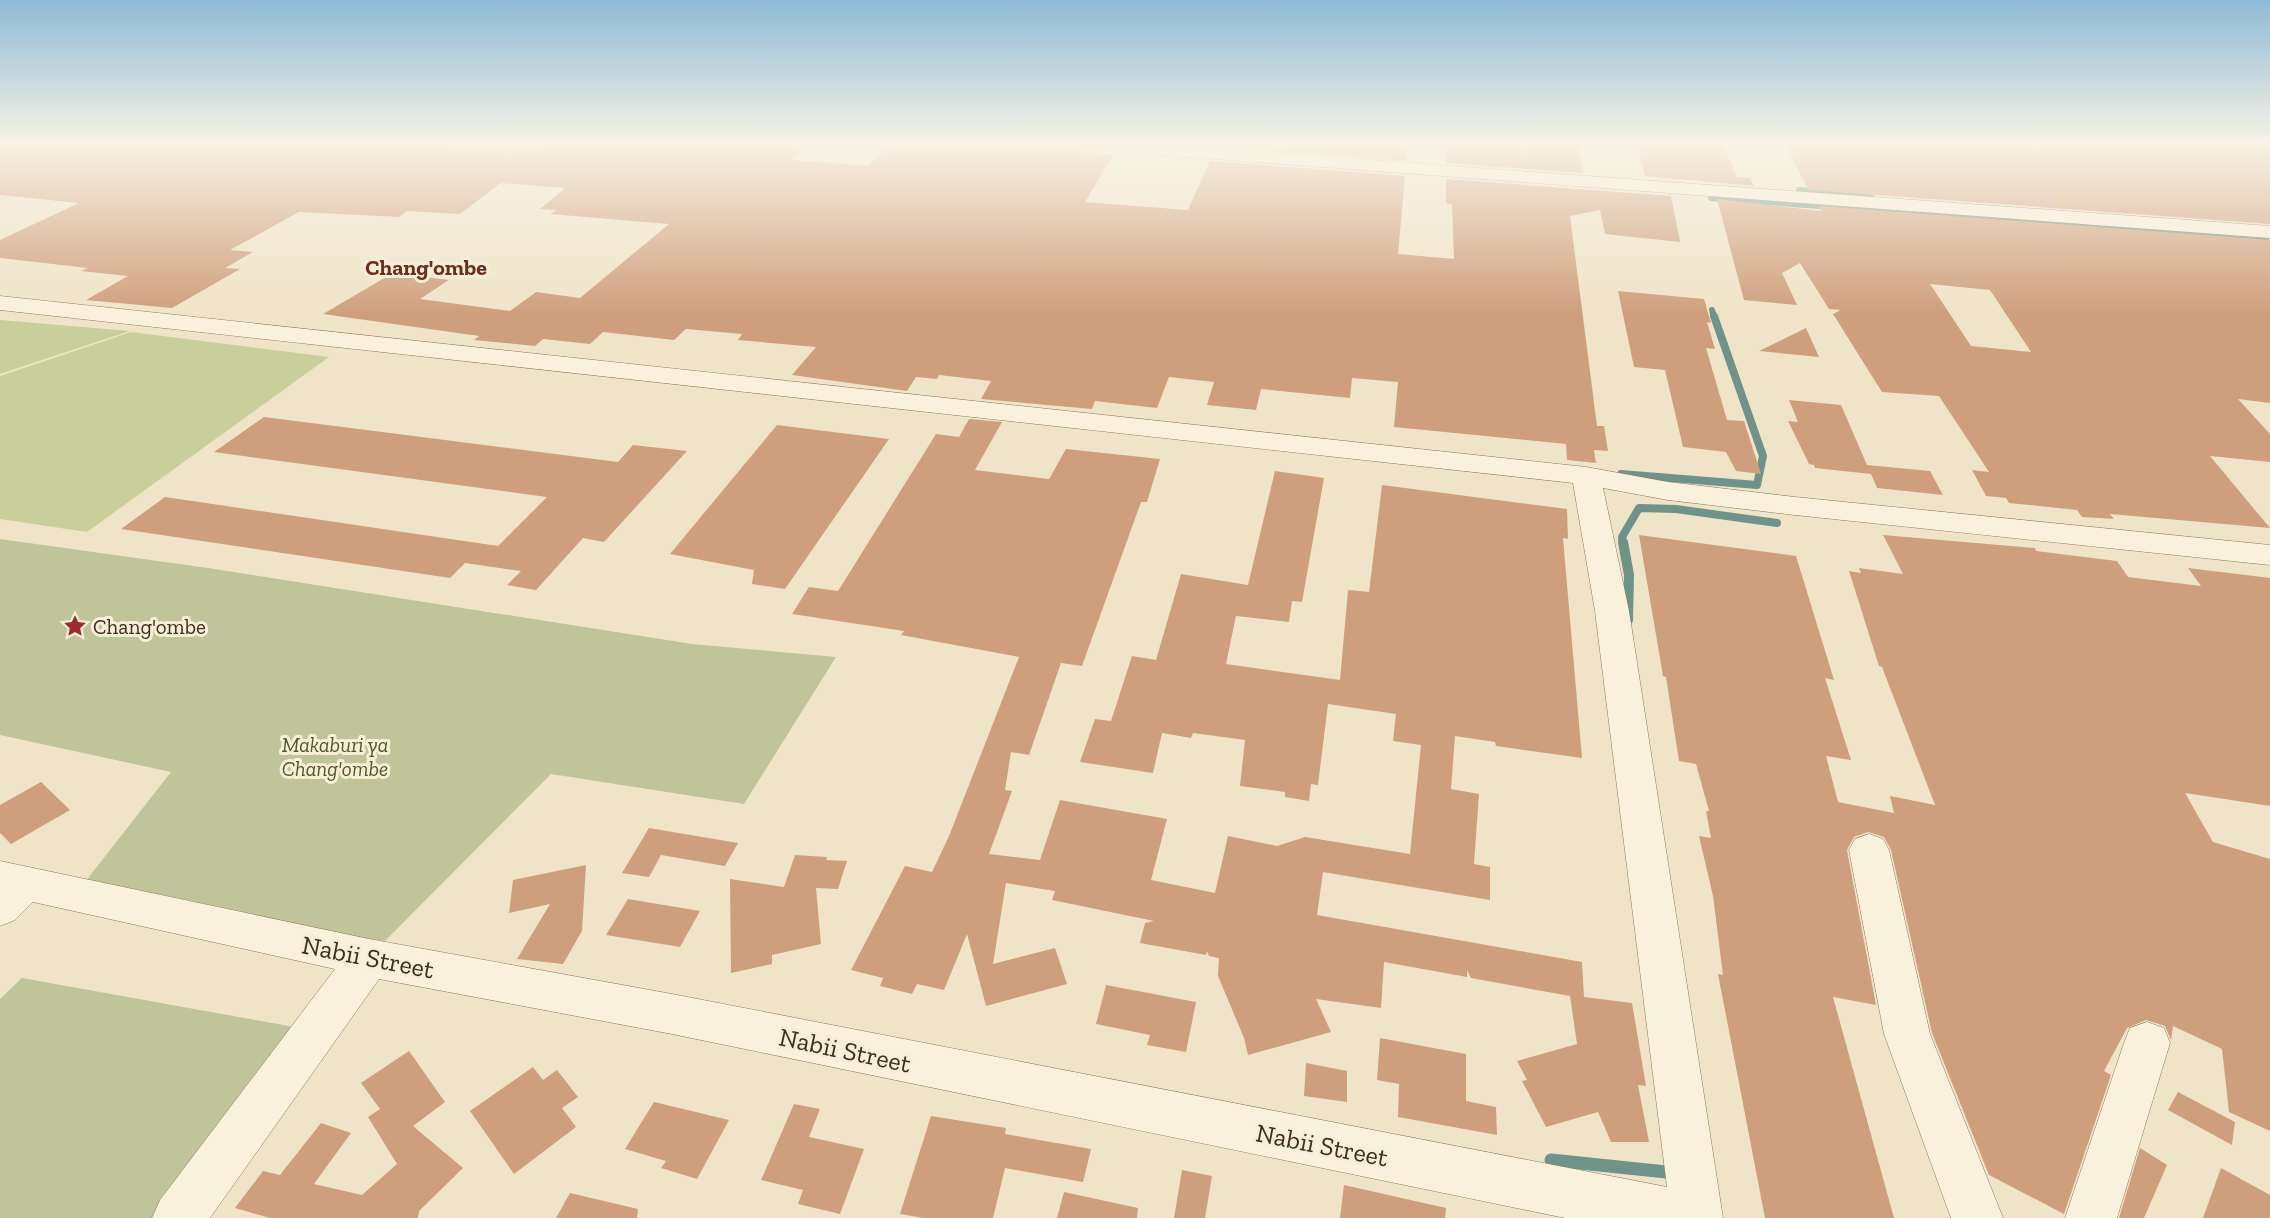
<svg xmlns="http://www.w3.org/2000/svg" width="2270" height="1218" font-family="'Zilla Slab',serif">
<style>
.green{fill:#c9cf9b}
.cemetery{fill:#bfc49a}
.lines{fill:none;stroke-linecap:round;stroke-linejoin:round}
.stream-far3{stroke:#6f938a;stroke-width:6}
.stream-far2{stroke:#6f938a;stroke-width:8}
.stream-far1{stroke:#6f938a;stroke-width:10}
.stream{stroke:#6f938a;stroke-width:13}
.building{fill:#cf9f7d;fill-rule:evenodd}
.minor-casing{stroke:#8d765c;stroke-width:1}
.minor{fill:#faf1dc;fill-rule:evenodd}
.labels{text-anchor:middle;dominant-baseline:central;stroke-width:6;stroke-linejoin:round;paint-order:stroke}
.poi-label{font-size:21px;fill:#3d2e20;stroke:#f7eed8;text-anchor:start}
.park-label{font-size:21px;font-style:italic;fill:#4d5a26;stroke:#f7eed8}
.far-district-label{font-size:22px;font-weight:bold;fill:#6b2e1e;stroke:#f7eed8}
.near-street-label{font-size:26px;fill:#3d2e20;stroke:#f7eed8}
</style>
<rect width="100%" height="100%" fill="#f0e4c8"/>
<g class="green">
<path d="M0,320L130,331L0,374Z"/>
<path d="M131,332L329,357L87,532L0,519V376Z"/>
</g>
<g class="cemetery">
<path d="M0,539L208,568L692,644L836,657L744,804L551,774L385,941L74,896L171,772L0,735Z"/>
<path d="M22,978L311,1030L176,1218H0V999Z"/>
</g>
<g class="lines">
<g class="stream-far3">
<path d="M1018,143L1076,147"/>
<path d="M1105,143L1124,144"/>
<path d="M1799,190L1871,197"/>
<path d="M1711,198L2266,239"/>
<path d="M1712,310L1714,317"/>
</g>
<g class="stream-far2">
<path d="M1621,474L1757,485L1763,456L1714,316"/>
<path d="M1623,543L1622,537L1639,508L1676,509L1777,523"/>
</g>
<path class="stream-far1" d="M1623,542L1629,575L1628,620"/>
<path class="stream" d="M1551,1160L1676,1173"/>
</g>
<g class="building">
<path d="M0,142H421L532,151L546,142H810L791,160L868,166L888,147L901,148L904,145L984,151L989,144L1113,155L1085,202L1188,210L1210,161L1405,176L1398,254L1454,259L1452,204L1446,203V179L1671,196L1680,242L1605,234L1600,210L1570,216L1597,426H1604L1608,451L1594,450L1596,463L1567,460L1566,444L1394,427L1398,382L1352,378L1350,398L1261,389L1256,410L1207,405L1214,382L1169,377L1157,408L1095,401L1092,409L981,399L991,381L939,375L937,379L916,377L907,391L792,375L816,347L738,340L742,334L686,329L674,340L603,332L590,344L543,339L535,346L474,340L479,336L323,314L393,273L449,280L420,299L510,311L536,292L580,298L669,224L550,214L556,210L540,209L565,188L501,183L460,214L407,211L399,217L299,212L230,250L253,252L225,268L240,269L172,308L86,300L128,276L81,271L88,268L0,258V240L79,203L0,195Z"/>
<path d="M1218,142H1408L1406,161L1216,147Z"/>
<path d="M1446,142H1578L1583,173L1446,163Z"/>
<path d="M1636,142H1722L1737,177L1750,178L1754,186L1645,176Z"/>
<path d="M1783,142H2270V224L1809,190Z"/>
<path d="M1717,199L1821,211L1819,206L2270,240V403L2238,399L2270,434V462L2210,456L2270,528L2110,514L2114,519L2082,517L2077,510L2009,503L2006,498L1986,496L1972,470L1989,472L1939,396L1882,392L1833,314L1841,310L1829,309L1800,263L1782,273L1797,305L1744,300ZM1930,284L1990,290L2031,352L1971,346Z"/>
<path d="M1618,291L1704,299L1711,323L1707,322L1715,349L1706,348L1727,420L1744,421L1761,474L1736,471L1726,452L1683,447L1665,370L1634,367Z"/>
<path d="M1806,328L1819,357L1759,351Z"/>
<path d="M1789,400L1841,405L1867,465L1930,471L1943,495L1877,488L1871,474L1815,468L1814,465L1809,464L1788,421L1798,422Z"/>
<path d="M264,417L618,462L633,445L687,451L604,542L583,538L536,590L507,585L521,571L465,563L450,578L121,529L165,497L498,546L547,497L214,452Z"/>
<path d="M969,419L1002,422L975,470L1049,479L1066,449L1160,459L1147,502H1141L1082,666L1061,663L1029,755L1011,752L1005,790L1012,791L989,854L1040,860L1060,800L1167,819L1151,880L1215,893L1228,836L1277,846L1305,837L1410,854L1421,745L1393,741L1396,714L1328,704L1318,785L1311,784L1309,801L1285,797V792L1240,786L1245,740L1193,733L1191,738L1162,733L1153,773L1080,762L1095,719L1111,721L1132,656L1156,660L1181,574L1248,585L1275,471L1324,478L1302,602L1292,601L1289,622L1236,616L1226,664L1340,680L1348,590L1369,592L1382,485L1567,509L1568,539L1563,538L1582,758L1496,746L1495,742L1455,736L1451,789L1479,794L1474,864L1490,867V900L1323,872L1317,915L1582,962L1584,997L1632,1003L1646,1086L1638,1085L1649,1142H1611L1598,1112L1546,1127L1522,1081L1527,1080L1517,1061L1577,1044L1570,996L1471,978L1467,970V977L1384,962L1381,1008L1316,999L1331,1032L1248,1055L1244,1038L1218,976L1219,958L1209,956L1207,951L1206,955L1140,943L1145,923L1154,921L1052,900L1055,891L1006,883L993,964L1055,948L1067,984L986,1006L967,934L944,990L917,984L912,994L880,986L883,978L851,970L905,866L932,872L949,836L1019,657L901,635L904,631L792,614L809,587L838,591L936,434L959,437Z"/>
<path d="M777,425L889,439L785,589L752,584L754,570L670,554Z"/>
<path d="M1639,535L1796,556L1834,680L1825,678L1851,760L1826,756L1838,802L1894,813L1890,796L1935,805L1882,667L1879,666L1849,571L1861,573L1859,568L1903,574L1883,535L2035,548L2036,551L2117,561L2128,577L2201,586L2188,568L2270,578V806L2185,793L2213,842L2270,859V1131L2229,1112L2222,1049L2173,1026L2171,1040L2165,1026L2146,1020L2127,1028L2104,1071L2111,1075L2064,1214L1989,1175L1932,1033L1891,850L1884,837L1868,832L1854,837L1847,850L1876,1005L1833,997L1894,1218H1765L1718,974L1723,975L1713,896L1699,836L1711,838L1706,811H1709L1696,764L1679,761L1666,677L1663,676Z"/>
<path d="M41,782L70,810L11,844L0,833V805Z"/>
<path d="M649,828L738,843L725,866L661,855L649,877L622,873Z"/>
<path d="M795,855L827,857L826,860L847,861L838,889L816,888L821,944L772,955V964L731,973L730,879L784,887Z"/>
<path d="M586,865L582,931L563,964L517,959L550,904L509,913L513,880Z"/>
<path d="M628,899L700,911L680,947L606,935Z"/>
<path d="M1106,985L1196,1002L1186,1052L1147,1045L1150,1035L1096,1024Z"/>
<path d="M1380,1038L1466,1054V1101L1496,1107L1497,1135L1398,1117L1399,1084L1377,1080Z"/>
<path d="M409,1051L445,1102L413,1126L463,1168L419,1211L418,1218H270L235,1208L263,1171L280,1175L321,1123L351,1133L314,1184L362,1195L397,1164L368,1117L380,1109L361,1083Z"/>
<path d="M1306,1063L1347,1071V1102L1304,1096Z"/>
<path d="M533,1067L543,1080L557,1070L578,1097L562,1108L576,1127L514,1174L470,1111Z"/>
<path d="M2178,1092L2235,1122L2232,1145L2168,1110Z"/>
<path d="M654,1102L729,1120L697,1179L661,1168L666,1161L625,1149Z"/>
<path d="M794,1104L820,1109L809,1137L864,1149L840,1214L798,1204L803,1190L761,1180Z"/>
<path d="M931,1116L1006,1128L1005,1134L1091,1149L1083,1182L1005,1168L993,1218H924L900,1214Z"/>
<path d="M2140,1148L2167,1165L2144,1218H2119Z"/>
<path d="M2221,1168L2270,1195V1218H2203Z"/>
<path d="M1182,1170L1212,1176L1205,1218H1174Z"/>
<path d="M1344,1185L1446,1208L1445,1218H1340Z"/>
<path d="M1064,1192L1138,1208L1137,1218H1057Z"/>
<path d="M570,1193L638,1209L637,1218H556Z"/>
</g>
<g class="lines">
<g class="minor-casing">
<g id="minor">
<path d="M1059,143H1136L2270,226V238L1068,148Z"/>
<path d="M0,296L1586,467L1668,482L1795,497L2270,545V565L1795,515L1668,500L1603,488L1629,611L1723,1218H1565L672,1034L379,979L210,1218H152L160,1200L335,969L33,902L15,920L0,926V861L369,939L672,994L1667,1187L1595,611L1573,483L0,310Z"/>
<path d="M1869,834L1883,839L1889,850L1930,1034L2003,1218H1951L1884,1034L1849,850L1855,839Z"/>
<path d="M2147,1022L2164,1028L2170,1043L2117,1218H2065L2124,1043L2130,1028Z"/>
</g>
</g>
<use href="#minor" class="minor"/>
</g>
<linearGradient id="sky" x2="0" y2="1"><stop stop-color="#8fbad6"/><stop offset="0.46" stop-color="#f8f3e6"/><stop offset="1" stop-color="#f8f3e6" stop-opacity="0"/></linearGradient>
<rect width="2270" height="313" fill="url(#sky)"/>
<defs>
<g id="sight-bare" transform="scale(1.8)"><path d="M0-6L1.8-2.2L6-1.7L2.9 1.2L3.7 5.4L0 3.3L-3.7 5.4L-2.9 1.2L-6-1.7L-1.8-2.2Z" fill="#9e2a2b" stroke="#f7eed8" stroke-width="2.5" paint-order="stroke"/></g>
</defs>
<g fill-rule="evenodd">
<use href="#sight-bare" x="75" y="626"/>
</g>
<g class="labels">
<g class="poi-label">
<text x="93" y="626">Chang'ombe</text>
</g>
<g class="park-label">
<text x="335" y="744">Makaburi ya<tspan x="335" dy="24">Chang'ombe</tspan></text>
</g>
<g class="far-district-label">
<text x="426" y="267">Chang'ombe</text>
</g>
<g class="near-street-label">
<text transform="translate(368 957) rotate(11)">Nabii Street</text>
<text transform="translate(845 1050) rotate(12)">Nabii Street</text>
<text transform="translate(1322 1145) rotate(11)">Nabii Street</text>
</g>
</g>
</svg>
